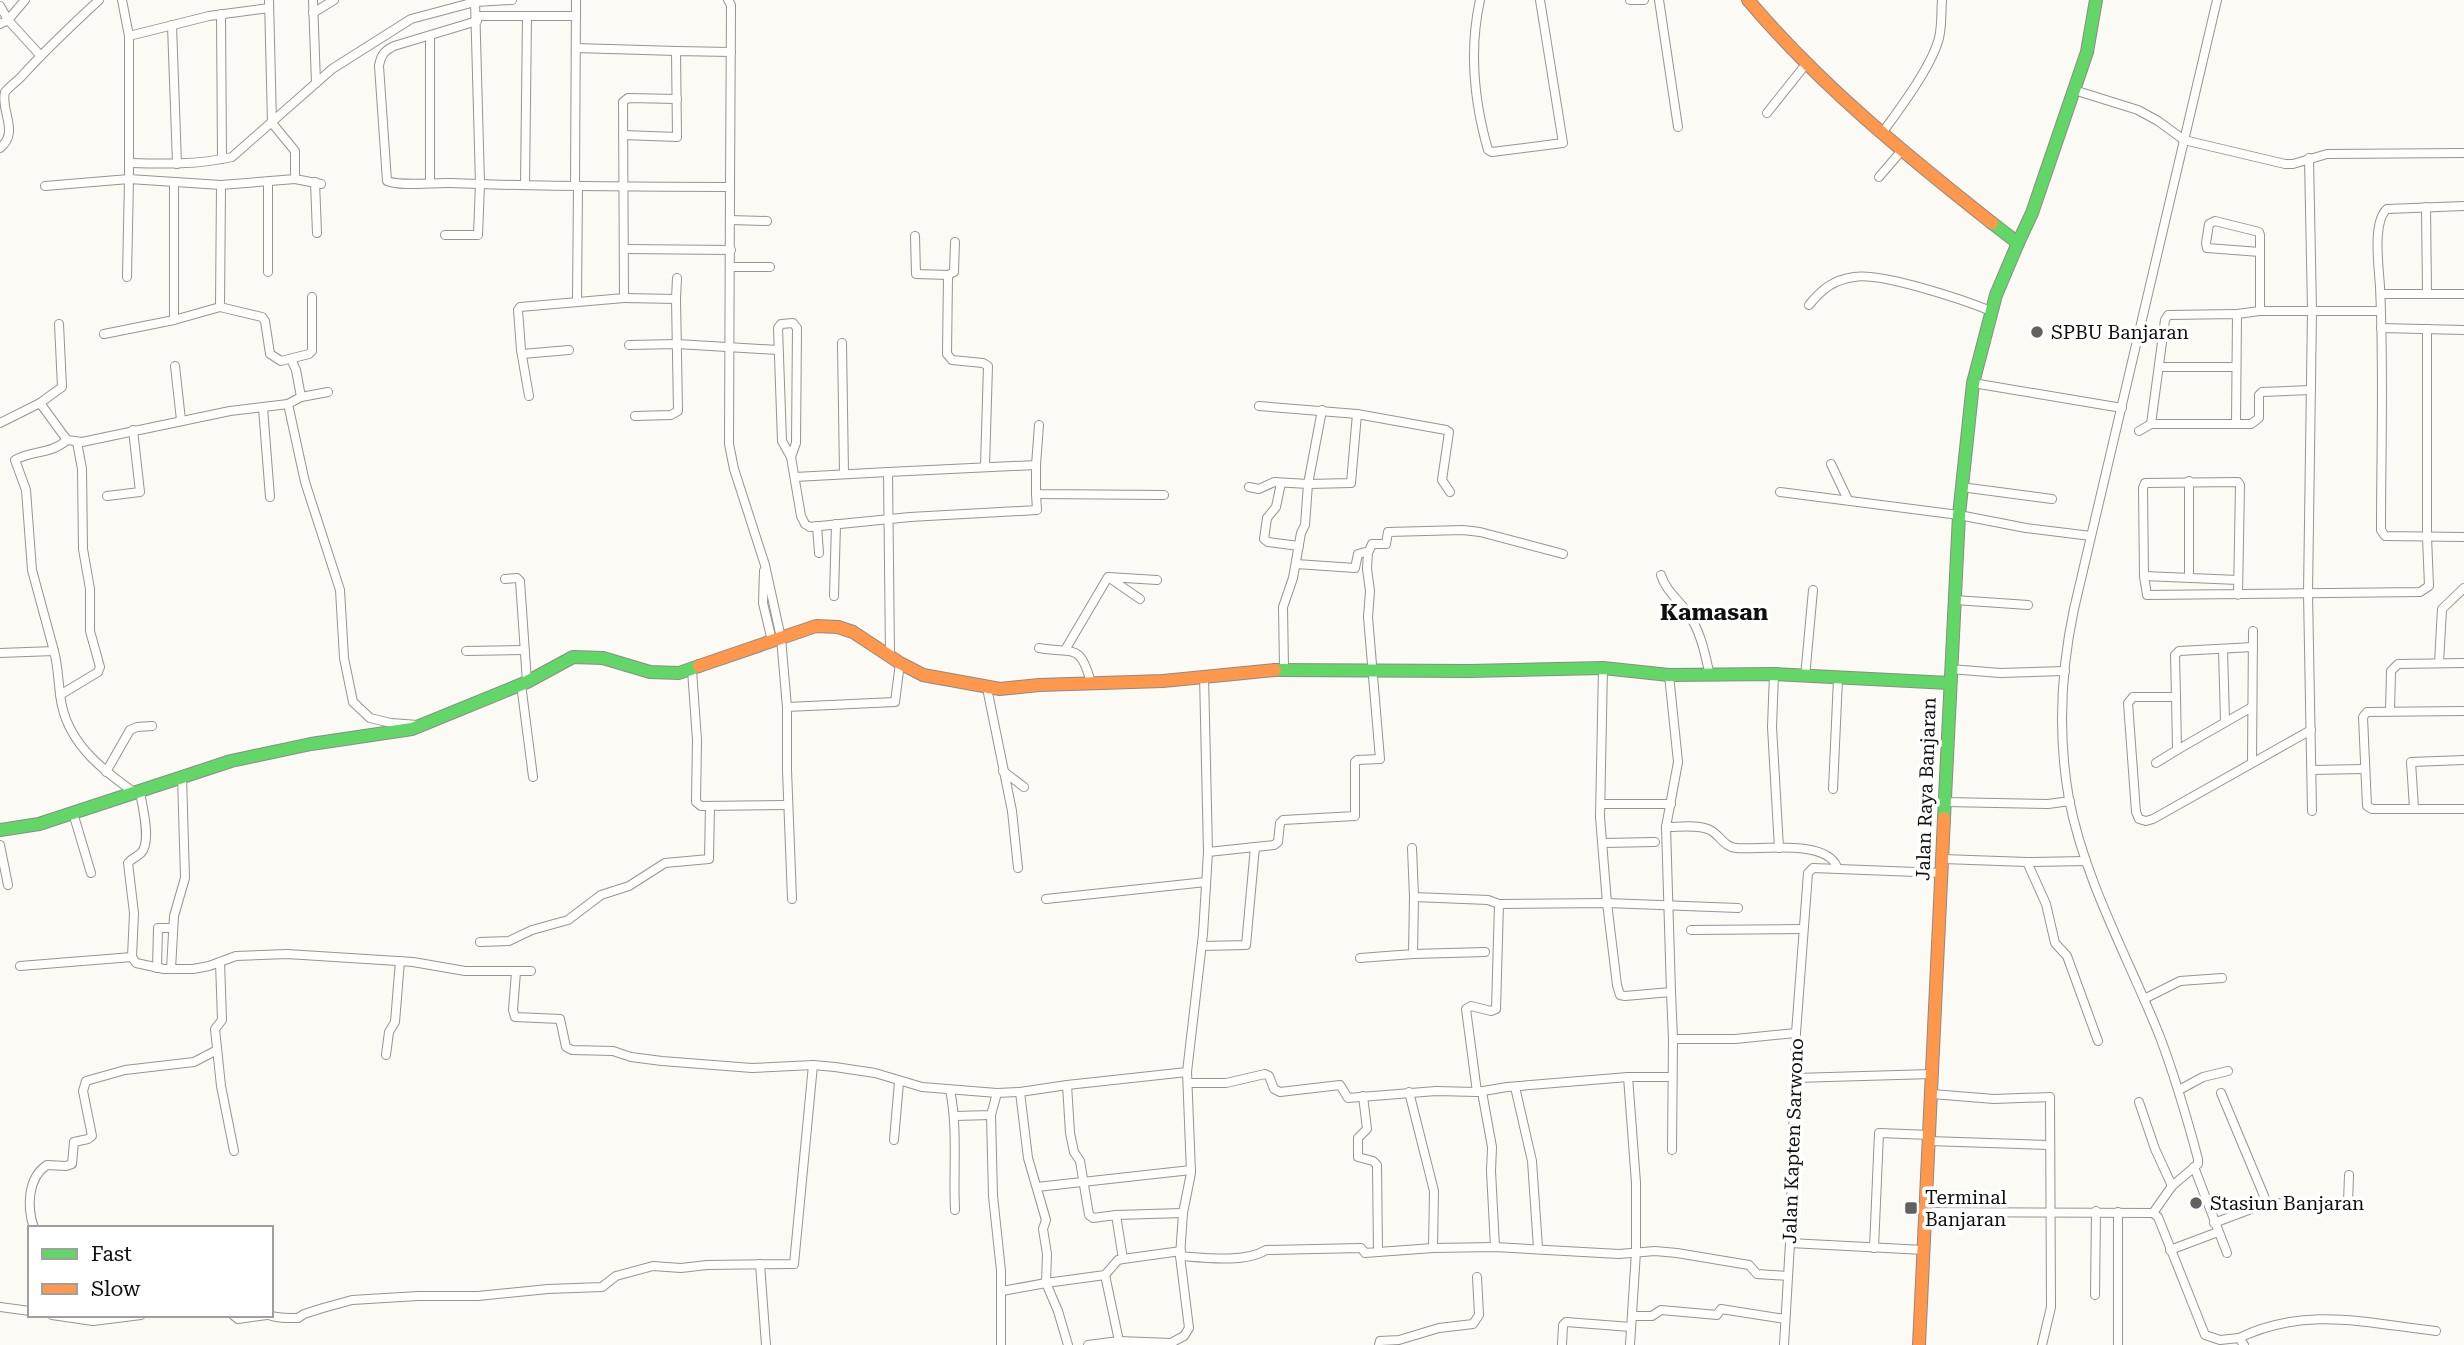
<svg xmlns="http://www.w3.org/2000/svg" width="2464" height="1345" font-family="'Roboto Serif',serif">
<style>
.lines{fill:none;stroke-linecap:round;stroke-linejoin:round}
.street-casing{stroke:#969592;stroke-width:10}
.fast-casing{stroke:#8c8b89;stroke-width:14}
.slow-casing{stroke:#8c8b89;stroke-width:14}
.street{stroke:#fffefd;stroke-width:8}
.fast{stroke:#63d668;stroke-width:12}
.slow{stroke:#ff974d;stroke-width:12}
.poi-dot{fill:#62615f;stroke:#fff;stroke-width:2.5}
.labels{text-anchor:middle;dominant-baseline:central;stroke-width:7;stroke-linejoin:round;paint-order:stroke}
.poi-label{font-size:19px;fill:#0f0f0f;stroke:#fff;text-anchor:start}
.street-label{font-size:19px;fill:#0f0f0f;stroke:#fff}
.quarter-label{font-size:23px;font-weight:bold;fill:#0f0f0f;stroke:#fff}
</style>
<rect width="100%" height="100%" fill="#fcfaf4"/>
<g class="lines">
<g class="street-casing">
<g id="street">
<path d="M25,0L8,20L40,55"/>
<path d="M122,0L129,36V179L221,185L295,179V151L272,123L269,0"/>
<path d="M313,0L316,83"/>
<path d="M728,0L731,5L730,187"/>
<path d="M1480,0C1469,50 1474,101 1488,150L1492,152L1563,143L1540,0"/>
<path d="M1630,0H1644"/>
<path d="M1659,0L1678,127"/>
<path d="M0,6L8,20L0,24"/>
<path d="M313,13L334,0"/>
<path d="M221,14L222,159"/>
<path d="M477,16H576"/>
<path d="M477,21L394,46C384,51 381,55 379,66L387,181C403,187 433,182 451,183C544,187 637,187 730,187L729,444L734,469L765,565L781,638L787,707V770L792,899"/>
<path d="M172,25L177,164"/>
<path d="M129,36L209,16L269,8"/>
<path d="M576,48L676,51"/>
<path d="M2074,90L2138,110L2158,121L2184,140L2285,164H2293L2327,154L2464,153"/>
<path d="M1767,113L1806,64"/>
<path d="M1883,132C1900,108 1932,66 1939,38C1942,26 1941,12 1942,0"/>
<path d="M623,135L677,137L676,51L731,52"/>
<path d="M0,148C20,132 0,111 5,92C9,87 16,82 21,77C45,50 72,25 99,0"/>
<path d="M2309,158L2312,310L2308,593L2312,811"/>
<path d="M129,163C164,164 197,165 232,157L332,69L411,19L475,2L512,0"/>
<path d="M1879,177L1903,149"/>
<path d="M295,179L321,184"/>
<path d="M174,182V320L220,307L262,317L265,321L270,354L281,361L309,354L312,351V297"/>
<path d="M268,182V272"/>
<path d="M315,182L317,233"/>
<path d="M430,182V36"/>
<path d="M525,185L527,16"/>
<path d="M45,186L129,179L127,277"/>
<path d="M575,186L576,0"/>
<path d="M2464,206L2387,209C2372,222 2379,268 2380,287C2384,368 2381,449 2381,530L2385,536L2464,537"/>
<path d="M2426,207L2427,293"/>
<path d="M730,220L767,221"/>
<path d="M445,235H478L480,184L475,2"/>
<path d="M915,236L916,274L948,275"/>
<path d="M955,242L954,272L948,275L947,354L952,360L983,363L988,366L985,466"/>
<path d="M625,249L731,250"/>
<path d="M2260,252L2207,248L2206,243L2209,224L2215,221L2259,232L2260,235V311H2380"/>
<path d="M731,267H770"/>
<path d="M2381,294H2464"/>
<path d="M624,298L676,299L678,411L671,415L635,416"/>
<path d="M676,299L677,278"/>
<path d="M577,302L578,186"/>
<path d="M1809,305C1822,289 1833,280 1854,277C1881,272 1964,300 1991,311"/>
<path d="M220,307L221,185"/>
<path d="M2237,314L2260,311"/>
<path d="M2381,328L2464,330"/>
<path d="M104,334L174,320"/>
<path d="M842,343L844,474"/>
<path d="M629,345L677,344L778,350"/>
<path d="M522,354L569,350"/>
<path d="M175,366L181,420"/>
<path d="M2160,367H2236"/>
<path d="M1973,383L2122,408"/>
<path d="M529,396L521,350L518,310L520,307L624,298L623,102L628,98L677,99"/>
<path d="M301,397L328,392"/>
<path d="M40,403L62,387L59,324"/>
<path d="M288,404L305,482L340,590L344,658L353,702L370,718L391,723L418,725"/>
<path d="M1259,406L1357,414L1446,430L1449,432L1442,480L1450,492"/>
<path d="M263,408L270,497"/>
<path d="M0,423L40,403L67,440L82,442L230,411L288,404L301,397L296,370L291,359"/>
<path d="M2236,424H2251L2259,418V395L2262,392L2311,390"/>
<path d="M2139,431L2151,424L2165,320L2168,315L2237,314L2236,424H2151"/>
<path d="M791,457L782,441L778,328L781,324L793,323L797,328L796,443L791,457L801,516L805,524L810,527L910,517L1037,510L1036,494"/>
<path d="M1831,464L1848,500"/>
<path d="M1036,465V494L1164,495"/>
<path d="M795,477L888,472"/>
<path d="M2189,481V578"/>
<path d="M1281,483L1276,507L1267,518L1264,539L1268,542L1299,546"/>
<path d="M1249,487L1259,489L1274,482L1308,484L1322,410"/>
<path d="M1961,487L2052,499"/>
<path d="M1780,492L1959,515L2026,528L2091,536"/>
<path d="M107,496L140,492L133,430"/>
<path d="M817,526L819,553"/>
<path d="M1296,564L1355,568L1358,554L1369,551L1372,544H1386L1388,532L1463,530L1480,532L1563,554"/>
<path d="M764,571L763,603L772,641"/>
<path d="M1661,575C1666,591 1678,599 1687,612C1701,631 1705,654 1710,676"/>
<path d="M2144,576L2238,580"/>
<path d="M505,579L517,578L520,581L527,682"/>
<path d="M1111,579L1140,599"/>
<path d="M2238,595L2240,485L2238,482L2145,483L2143,488L2144,576L2147,595L2420,592L2429,586L2427,537V329"/>
<path d="M834,596L836,524"/>
<path d="M1955,600L2028,605"/>
<path d="M2253,647L2179,651L2175,655L2176,697H2133L2128,703L2136,812L2139,819L2146,821L2153,819L2311,730"/>
<path d="M1039,648C1074,654 1080,642 1091,683"/>
<path d="M2223,649L2225,722"/>
<path d="M1065,650L1108,577L1157,580"/>
<path d="M54,651L32,570L26,490L15,460C32,450 50,455 67,440"/>
<path d="M466,651L524,650"/>
<path d="M0,653L54,651C59,669 58,688 62,706C71,746 104,771 135,793"/>
<path d="M890,656L888,472L1036,465L1039,425"/>
<path d="M2439,663L2442,609L2464,588"/>
<path d="M1603,668L1600,817L1607,903L1617,985L1620,995L1625,996L1671,992L1673,1039"/>
<path d="M1284,669L1283,607L1293,578L1301,533L1305,525L1308,484L1351,483L1357,414"/>
<path d="M1950,669L2000,673L2065,671"/>
<path d="M692,670L697,740L696,802L701,806L788,805"/>
<path d="M1774,674L1772,727L1779,848"/>
<path d="M1669,675L1678,762L1666,827L1671,992"/>
<path d="M1805,677L1813,590"/>
<path d="M521,684L533,777"/>
<path d="M987,688L1012,811L1018,868"/>
<path d="M60,695L98,672L100,667L90,631V589L83,549L82,469L77,442"/>
<path d="M2176,697L2177,750L2252,707"/>
<path d="M787,707L895,702L900,663"/>
<path d="M2390,711L2391,671L2398,664L2464,663"/>
<path d="M2464,711L2367,712L2363,717L2367,806L2372,809H2464"/>
<path d="M2252,762L2253,631"/>
<path d="M2156,763L2177,750"/>
<path d="M2312,770L2364,769"/>
<path d="M1003,771L1024,787"/>
<path d="M106,772L130,730L137,727L152,726"/>
<path d="M1833,789L1838,679"/>
<path d="M140,792C142,805 152,842 141,853C137,857 132,858 128,863L134,913L132,957L136,963L164,969H193L209,966L236,956L287,954L413,962L465,971H531"/>
<path d="M1945,802L2048,804L2070,801"/>
<path d="M1601,804H1671"/>
<path d="M2414,808L2411,762L2464,760"/>
<path d="M73,813L91,873"/>
<path d="M1666,827C1679,827 1699,824 1710,830C1720,835 1724,847 1736,848C1762,850 1826,839 1837,867"/>
<path d="M1603,843L1655,842"/>
<path d="M0,845L8,885"/>
<path d="M1412,848L1414,897L1488,900L1499,904"/>
<path d="M1208,852L1255,847"/>
<path d="M1943,859L2027,862L2086,861"/>
<path d="M2027,862L2046,904L2055,943L2067,956L2098,1041"/>
<path d="M1046,899L1206,882"/>
<path d="M1691,930L1803,929"/>
<path d="M480,942L509,941L532,930L568,920L601,895L629,886L665,863L709,859L710,806"/>
<path d="M1202,946L1246,945L1255,847L1274,845L1278,842L1280,823L1283,820L1355,816V762L1357,760L1380,759L1368,617L1370,591L1367,569L1368,552"/>
<path d="M1413,954L1485,952"/>
<path d="M1360,958L1413,954L1414,897"/>
<path d="M220,962L222,1020L215,1029L221,1086L234,1151"/>
<path d="M20,966L132,957"/>
<path d="M157,968L158,928H173"/>
<path d="M171,969L174,916L185,878L182,776"/>
<path d="M516,972L513,1010L515,1017L560,1019L566,1047L572,1050L613,1051L631,1057L662,1061L752,1068L813,1065L835,1067L875,1073L922,1087L997,1093L1020,1092"/>
<path d="M2144,999L2180,981L2222,978"/>
<path d="M386,1055L389,1032L395,1022L400,961"/>
<path d="M1628,1077L1507,1087L1477,1092L1466,1009L1471,1006L1491,1011L1496,1009L1499,904L1607,903L1738,908"/>
<path d="M1795,1078L1932,1074"/>
<path d="M1188,1083H1226L1265,1074L1269,1076L1274,1089L1280,1092L1340,1085L1348,1098L1436,1091L1477,1092"/>
<path d="M1067,1085L1070,1133L1074,1152L1080,1161L1089,1215L1093,1218L1116,1215L1123,1259L1118,1260L1105,1275L1046,1283L1047,1254L1043,1229L1046,1220L1028,1158L1020,1092L1067,1085L1187,1072L1203,934L1208,852L1204,675"/>
<path d="M1515,1087L1532,1161L1538,1248"/>
<path d="M950,1090C958,1128 953,1171 955,1210"/>
<path d="M2179,1090L2203,1077L2228,1071"/>
<path d="M1409,1092L1434,1191L1433,1248"/>
<path d="M1482,1092L1492,1147L1491,1171L1495,1247"/>
<path d="M2221,1093L2267,1203"/>
<path d="M1932,1094L1994,1099L2050,1097L2051,1307L2042,1345"/>
<path d="M2139,1102L2155,1149L2172,1186"/>
<path d="M991,1115L993,1196L1001,1271V1345"/>
<path d="M955,1116L991,1115L997,1093"/>
<path d="M894,1140L899,1082"/>
<path d="M1929,1141L2049,1145"/>
<path d="M1672,1150L1673,1039H1735L1796,1033"/>
<path d="M2194,1167L2227,1253"/>
<path d="M1037,1187L1191,1170"/>
<path d="M1926,1212L2153,1213L2158,1217L2205,1335L2220,1340L2239,1338L2244,1345"/>
<path d="M2153,1213L2172,1186L2198,1164V1159C2187,1118 2175,1077 2160,1037C2129,959 2085,882 2069,799C2058,737 2061,670 2074,609L2217,0"/>
<path d="M1116,1215L1183,1213"/>
<path d="M2214,1223L2267,1203L2345,1205L2348,1203L2349,1175"/>
<path d="M34,1228C27,1208 27,1178 47,1165L66,1166L72,1164L74,1142L88,1139L92,1136L83,1091L86,1081L125,1070L194,1062L217,1050"/>
<path d="M1790,1243L1924,1250"/>
<path d="M1874,1248L1879,1133L1930,1135"/>
<path d="M2170,1250L2218,1232"/>
<path d="M1378,1252L1433,1248L1495,1247L1619,1254L1655,1251L1677,1253L1749,1265L1757,1274L1788,1276"/>
<path d="M1180,1256C1205,1258 1245,1263 1266,1250L1361,1248L1365,1253L1378,1252L1377,1165L1373,1161L1358,1157V1138L1367,1129L1363,1096"/>
<path d="M1123,1259L1181,1251"/>
<path d="M760,1264L766,1345"/>
<path d="M1105,1275L1119,1341"/>
<path d="M1002,1291L1046,1283L1058,1311L1068,1345"/>
<path d="M2095,1295L2096,1211"/>
<path d="M0,1307L30,1311"/>
<path d="M52,1315L93,1321L141,1315"/>
<path d="M233,1315L238,1319L267,1315"/>
<path d="M269,1315C279,1319 288,1318 298,1318L304,1314L323,1308L352,1300L418,1296H478L548,1289L602,1287L616,1276L653,1266L681,1268L707,1265L794,1264L813,1065"/>
<path d="M1632,1316H1652L1661,1310L1717,1315L1721,1309L1785,1319"/>
<path d="M2239,1338C2305,1306 2366,1323 2436,1331"/>
<path d="M1088,1345L1119,1341L1171,1343L1184,1336L1189,1328L1180,1256L1183,1213L1191,1173L1187,1072"/>
<path d="M1379,1345L1380,1341L1399,1340L1439,1328L1473,1324L1479,1315L1477,1277"/>
<path d="M1562,1345L1563,1325L1566,1322L1631,1327"/>
<path d="M1630,1345L1636,1252V1183L1628,1077H1672"/>
<path d="M1784,1345L1790,1243L1796,1033L1808,873L1813,868L1942,873"/>
<path d="M2118,1345V1212"/>
</g>
</g>
<g class="fast-casing">
<g id="fast">
<path d="M2018,243L2032,213L2087,52L2096,0"/>
<path d="M1275,670L1469,671L1603,668L1669,675L1774,674L1949,683"/>
<path d="M1944,818L1959,515L1973,383L1996,295L2018,243L1992,223"/>
<path d="M0,830L39,824L231,761L311,744L412,729L527,682L573,657L603,658L650,672L679,673L699,666"/>
</g>
</g>
<g class="slow-casing">
<g id="slow">
<path d="M1748,0C1819,84 1906,155 1992,223"/>
<path d="M699,666L816,626L838,627L853,632L900,663L923,675L1000,689L1039,685L1163,681L1275,670"/>
<path d="M1919,1345L1944,818"/>
</g>
</g>
<use href="#street" class="street"/>
<use href="#fast" class="fast"/>
<use href="#slow" class="slow"/>
</g>
<g class="poi-dot">
<circle cx="2037" cy="332" r="7"/>
<circle cx="2196" cy="1203" r="7"/>
<rect x="1904" y="1201" width="14" height="14" rx="3.5"/>
</g>
<g class="labels">
<g class="poi-label">
<text x="2051" y="332">SPBU Banjaran</text>
<text x="1925" y="1197">Terminal<tspan x="1925" dy="22">Banjaran</tspan></text>
<text x="2210" y="1203">Stasiun Banjaran</text>
</g>
<g class="street-label">
<text transform="translate(1926 789) rotate(-88)">Jalan Raya Banjaran</text>
<text transform="translate(1793 1141) rotate(-88)">Jalan Kapten Sarwono</text>
</g>
<g class="quarter-label">
<text x="1714" y="612">Kamasan</text>
</g>
</g>
<rect x="28" y="1226" width="245" height="91" fill="#ffffff" stroke="#9f9f9f" stroke-width="2"/>
<rect x="42" y="1249" width="35" height="10" fill="#63d668" stroke="#9f9f9f" stroke-width="2"/>
<text x="91" y="1261" font-size="21" fill="#0f0f0f">Fast</text>
<rect x="42" y="1284" width="35" height="10" fill="#ff974d" stroke="#9f9f9f" stroke-width="2"/>
<text x="91" y="1296" font-size="21" fill="#0f0f0f">Slow</text>
</svg>
